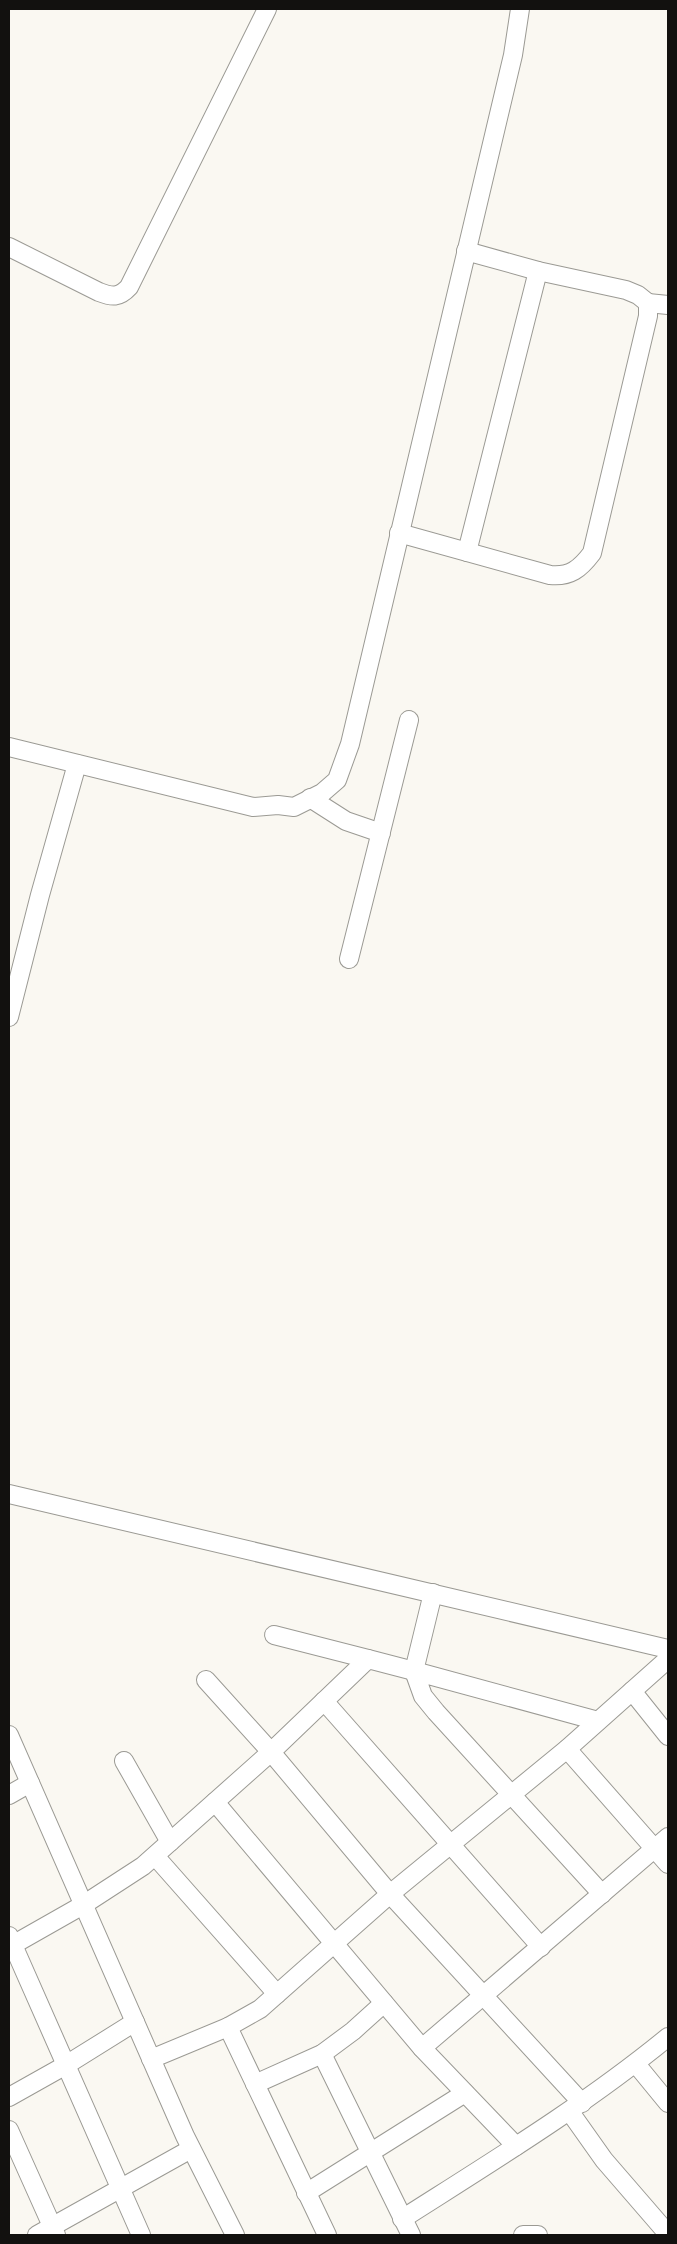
<svg xmlns="http://www.w3.org/2000/svg" width="677" height="2244" font-family="'Asap Condensed',sans-serif">
<style>
.lines{fill:none;stroke-linecap:round;stroke-linejoin:round}
.minor-casing{stroke:#9b9a94;stroke-width:20}
.minor{stroke:#fff;stroke-width:18}
</style>
<rect width="100%" height="100%" fill="#faf8f2"/>
<g class="lines">
<g class="minor-casing">
<g id="minor">
<path d="M9,247L99,292C112,297 119,298 129,287L267,9"/>
<path d="M648,303L668,305"/>
<path d="M399,533L550,575C570,577 580,569 592,553L648,316V303L638,295L626,290L538,271L466,251"/>
<path d="M467,552L538,271"/>
<path d="M9,747L253,807L278,805L294,807L322,793L337,780L350,744L513,55L520,9"/>
<path d="M310,798L346,821L381,833"/>
<path d="M349,959L409,720"/>
<path d="M9,1017L40,895L77,764"/>
<path d="M9,1494L668,1649"/>
<path d="M274,1635L368,1659"/>
<path d="M206,1680L271,1752L390,1894L582,2103"/>
<path d="M632,1691L668,1736"/>
<path d="M324,1701L541,1947"/>
<path d="M598,1721L414,1671L423,1696L436,1712L602,1894"/>
<path d="M9,1735L185,2136L235,2235"/>
<path d="M567,1749L668,1864"/>
<path d="M124,1761L170,1842"/>
<path d="M9,1795L30,1783"/>
<path d="M215,1802L422,2048L516,2146"/>
<path d="M155,1856L277,1994"/>
<path d="M9,1936L141,2235"/>
<path d="M9,1947L83,1905L143,1866L271,1752L368,1659L414,1671L433,1593"/>
<path d="M228,2027L327,2235"/>
<path d="M422,2048L668,1837"/>
<path d="M322,2054L411,2235"/>
<path d="M151,2059L228,2027L260,2009L390,1894L567,1749L668,1659"/>
<path d="M636,2064L668,2103"/>
<path d="M255,2084L322,2054L353,2031L384,2003"/>
<path d="M9,2097L66,2065L135,2022"/>
<path d="M570,2112L604,2160L668,2234"/>
<path d="M9,2130L56,2235"/>
<path d="M306,2193L465,2093"/>
<path d="M402,2219C493,2161 585,2105 668,2037"/>
<path d="M37,2235L191,2149"/>
<path d="M523,2235H538"/>
</g>
</g>
<use href="#minor" class="minor"/>
</g>
<rect width="677" height="2244" fill="none" stroke="#12110f" stroke-width="20"/>
</svg>
